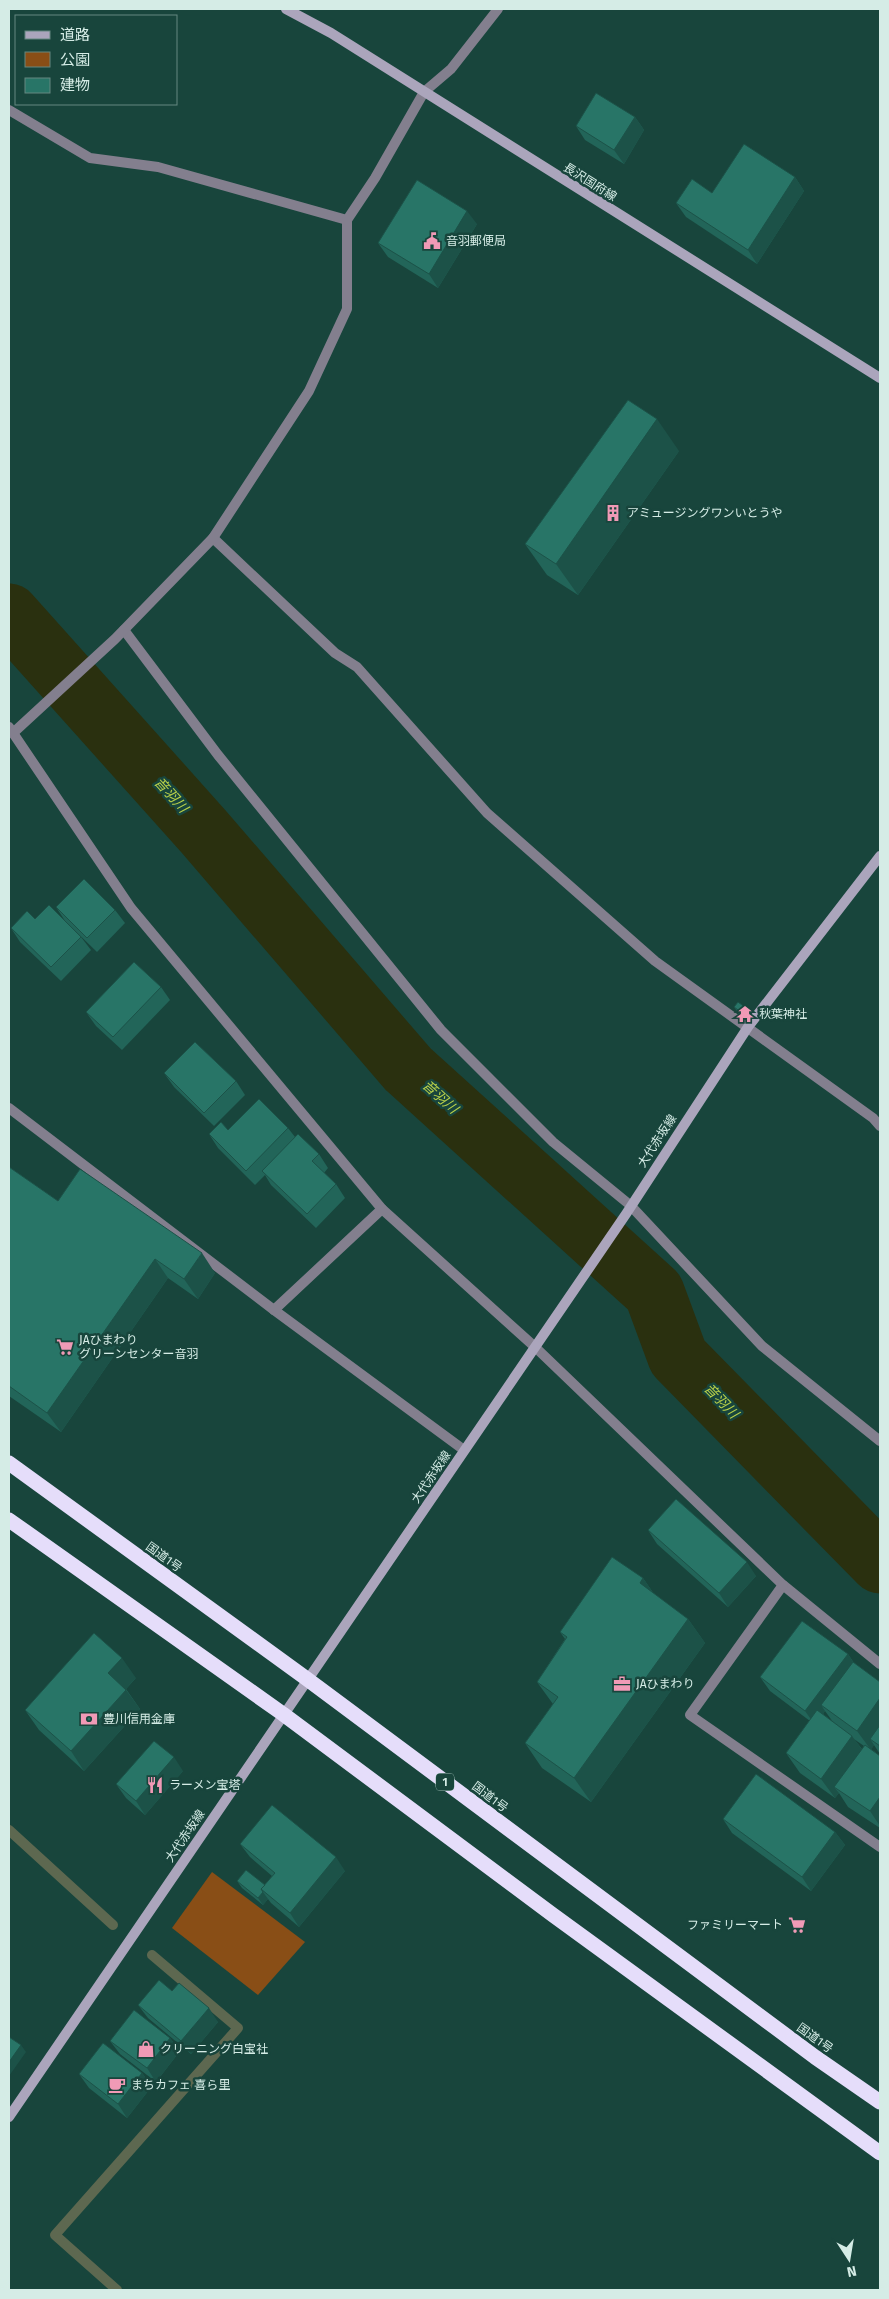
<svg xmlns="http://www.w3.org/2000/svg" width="889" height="2299" font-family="'Fira Sans','Noto Sans JP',sans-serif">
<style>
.green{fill:#894e16}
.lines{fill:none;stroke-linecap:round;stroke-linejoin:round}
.stream{stroke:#5d6850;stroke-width:10}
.river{stroke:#2a300f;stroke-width:61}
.street{stroke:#837f8e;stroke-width:10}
.secondary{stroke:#aba5bc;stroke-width:10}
.highway{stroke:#e5ddfa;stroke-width:15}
.wall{fill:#226559;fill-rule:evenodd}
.shaded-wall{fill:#1c5248}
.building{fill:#287567;stroke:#1c5248}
.labels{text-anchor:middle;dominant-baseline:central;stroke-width:5;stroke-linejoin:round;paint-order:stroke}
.shield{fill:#18453c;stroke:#9cbab3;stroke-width:1}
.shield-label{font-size:11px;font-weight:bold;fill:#d5ece6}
.street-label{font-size:12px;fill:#d5ece6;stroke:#18453c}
.poi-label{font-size:12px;fill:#d5ece6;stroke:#18453c;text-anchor:start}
.water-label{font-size:14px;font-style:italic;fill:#bad149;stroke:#18453c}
</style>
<rect width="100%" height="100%" fill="#18453c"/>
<path class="green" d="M212,1872L305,1942L258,1995L172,1928Z"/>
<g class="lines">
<g class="stream">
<path d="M9,1830L113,1925"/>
<path d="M117,2290L55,2235L238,2028L152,1955"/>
</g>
<path class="river" d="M9,614L204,832L408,1069L654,1292L678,1357L880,1563"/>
<g class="street">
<path d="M9,110L90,158L158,167L347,220"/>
<path d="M213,538L335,653L357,667L487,813L655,961L873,1118L880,1126"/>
<path d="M124,630L218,755L441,1030L553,1142L630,1205L762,1346L880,1441"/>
<path d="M9,727L131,908L382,1209L535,1347L783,1585L880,1664"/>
<path d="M13,733L115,639L213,538L309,391L347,309V220L375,178L424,92L451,69L498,9"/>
<path d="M9,1108L274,1310L464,1450"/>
<path d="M274,1310L382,1209"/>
<path d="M783,1585L690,1715L880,1847"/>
</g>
<g class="secondary">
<path d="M286,9L331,33L880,378"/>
<path d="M9,2117L626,1214L748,1027L880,856"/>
</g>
<g class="highway">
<path d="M9,1463L307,1679L815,2057L880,2102"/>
<path d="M9,1520L283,1714L553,1915L880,2153"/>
</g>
</g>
<g class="wall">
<path d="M635,117L644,130L624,164L585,140L576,126Z"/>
<path d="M795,177L804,191L757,264L686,217L676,203L712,193Z"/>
<path d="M477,224L438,288L388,257L378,243Z"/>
<path d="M679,451L578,595L547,575L525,544Z"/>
<path d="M56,907L115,910L125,923L97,952L65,921Z"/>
<path d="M35,919L81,937L91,950L61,981L20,942L11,928Z"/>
<path d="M161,987L170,1000L122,1050L96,1026L86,1012Z"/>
<path d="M734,1007L751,1015L747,1020L739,1014Z"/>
<path d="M164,1073L236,1081L245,1095L214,1126L174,1087Z"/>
<path d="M288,1128L295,1137L319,1154L328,1168L324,1173L336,1184L345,1198L316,1228L271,1185L265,1175L255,1185L218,1148L209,1134L228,1130Z"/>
<path d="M9,1167L58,1201L215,1273L198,1299L168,1278L61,1432L9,1396Z"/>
<path d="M648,1530L756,1576L728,1607L657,1544Z"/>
<path d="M643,1578L654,1594L688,1619L705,1643L591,1802L542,1768L525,1743L553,1704L537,1682L565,1639L560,1632Z"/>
<path d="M848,1654L854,1663L880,1682V1754L874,1745L871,1749L880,1756V1828L848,1807L839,1793L835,1798L800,1773L786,1753L810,1721L770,1691L760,1677ZM825,1711L833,1722L823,1714ZM854,1739L864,1746L862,1749Z"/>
<path d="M136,1678L126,1689L140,1709L84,1771L39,1730L25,1710Z"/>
<path d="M183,1771L145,1815L126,1798L116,1784Z"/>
<path d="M723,1819L835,1832L845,1845L811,1891L732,1833Z"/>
<path d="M240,1844L345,1871L299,1927L271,1903L268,1899L263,1905L242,1888L237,1881L265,1885L272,1876L250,1857Z"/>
<path d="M172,1991L218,2022L191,2054L148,2018L138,2005Z"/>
<path d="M170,2038L180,2051L156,2082L120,2054L110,2041Z"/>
<path d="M142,2073L152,2086L127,2118L89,2088L79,2074Z"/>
</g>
<g class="shaded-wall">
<path d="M635,117L644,130L624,164L614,150Z"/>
<path d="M795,177L804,191L757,264L748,250Z"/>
<path d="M467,211L477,224L438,288L429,274Z"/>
<path d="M657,419L679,451L578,595L556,564Z"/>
<path d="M746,1008L751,1015L747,1020L742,1013Z"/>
<path d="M202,1253L215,1273L198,1299L184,1279Z"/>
<path d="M155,1259L168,1278L61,1432L47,1413Z"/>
<path d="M747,1562L756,1576L728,1607L719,1593Z"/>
<path d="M643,1578L660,1603L640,1583Z"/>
<path d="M688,1619L705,1643L591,1802L574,1778Z"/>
<path d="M848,1654L857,1668L821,1705L825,1711L815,1725L805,1711Z"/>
<path d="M122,1658L136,1678L122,1693L108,1673Z"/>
<path d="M126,1690L140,1709L84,1771L71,1751Z"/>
<path d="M880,1698V1737L870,1739L874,1745L871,1750L857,1731Z"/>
<path d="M852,1736L866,1755L834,1787L839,1793L835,1798L821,1779Z"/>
<path d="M174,1757L183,1771L145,1815L136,1801Z"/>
<path d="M880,1797V1826L870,1811Z"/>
<path d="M835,1832L845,1845L811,1891L802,1877Z"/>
<path d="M336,1857L345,1871L299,1927L290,1913Z"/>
<path d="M263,1892L268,1899L263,1905L258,1898Z"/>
<path d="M209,2008L218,2022L191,2054L181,2041Z"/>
<path d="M170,2038L180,2051L156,2082L147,2068Z"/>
<path d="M21,2045L26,2052L9,2076V2062Z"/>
<path d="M142,2073L152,2086L127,2118L118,2104Z"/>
</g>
<g class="building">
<path d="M596,93L635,117L614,150L576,126Z"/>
<path d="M744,144L795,177L748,250L676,203L692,179L712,193Z"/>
<path d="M417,180L467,211L429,274L378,243Z"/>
<path d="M628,400L657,419L556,564L525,544Z"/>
<path d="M84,879L115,910L87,938L56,907Z"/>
<path d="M49,905L81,937L51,967L11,928L27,911L35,919Z"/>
<path d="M134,962L161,987L113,1037L86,1012Z"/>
<path d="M738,1002L746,1008L742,1013L734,1007Z"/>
<path d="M195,1042L236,1081L204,1113L164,1073Z"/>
<path d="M259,1099L288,1128L246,1171L209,1134L221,1122L228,1130Z"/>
<path d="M298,1134L319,1154L312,1161L336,1184L307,1214L262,1171Z"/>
<path d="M9,1167L58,1201L80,1169L202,1253L184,1279L155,1259L47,1413L9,1386Z"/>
<path d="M676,1499L747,1562L719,1593L648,1530Z"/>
<path d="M612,1557L643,1578L640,1583L688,1619L574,1778L525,1743L558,1697L537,1682L567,1637L560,1632Z"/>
<path d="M802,1621L848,1654L805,1711L760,1677Z"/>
<path d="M94,1633L122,1658L108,1673L126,1690L71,1751L25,1710Z"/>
<path d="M853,1662L880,1682V1698L857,1731L821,1705Z"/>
<path d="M817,1710L852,1736L821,1779L786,1753Z"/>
<path d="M880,1725V1746L870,1739Z"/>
<path d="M154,1741L174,1757L136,1801L116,1784Z"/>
<path d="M865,1745L880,1756V1797L870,1811L834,1787Z"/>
<path d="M756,1774L835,1832L802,1877L723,1819Z"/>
<path d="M272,1805L336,1857L290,1913L261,1889L275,1873L240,1844Z"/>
<path d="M246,1870L265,1885L261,1889L263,1892L258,1898L237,1881Z"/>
<path d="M159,1980L172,1991L179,1983L209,2008L181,2041L138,2005Z"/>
<path d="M134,2010L170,2038L147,2068L110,2041Z"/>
<path d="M9,2037L21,2045L9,2062Z"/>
<path d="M103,2043L142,2073L118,2104L79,2074Z"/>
</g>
<defs>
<g id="civic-bare" transform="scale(1.35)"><path d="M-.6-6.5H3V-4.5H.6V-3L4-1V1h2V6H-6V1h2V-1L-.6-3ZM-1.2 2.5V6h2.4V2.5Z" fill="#f09ab6" stroke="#18453c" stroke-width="2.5" paint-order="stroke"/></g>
<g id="building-bare" transform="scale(1.35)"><path d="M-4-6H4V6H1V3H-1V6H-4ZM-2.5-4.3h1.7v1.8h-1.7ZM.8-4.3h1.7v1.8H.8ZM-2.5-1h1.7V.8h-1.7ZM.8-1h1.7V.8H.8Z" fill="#f09ab6" stroke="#18453c" stroke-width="2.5" paint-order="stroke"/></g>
<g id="temple-bare" transform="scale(1.35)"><path d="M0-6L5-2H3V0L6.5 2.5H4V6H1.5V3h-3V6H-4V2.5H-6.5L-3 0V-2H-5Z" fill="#f09ab6" stroke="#18453c" stroke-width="2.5" paint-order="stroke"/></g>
<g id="supermarket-bare" transform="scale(1.35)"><path d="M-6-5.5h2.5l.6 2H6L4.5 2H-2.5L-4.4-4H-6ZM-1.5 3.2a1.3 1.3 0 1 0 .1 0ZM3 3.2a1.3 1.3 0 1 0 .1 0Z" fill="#f09ab6" stroke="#18453c" stroke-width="2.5" paint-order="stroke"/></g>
<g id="office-bare" transform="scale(1.35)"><path d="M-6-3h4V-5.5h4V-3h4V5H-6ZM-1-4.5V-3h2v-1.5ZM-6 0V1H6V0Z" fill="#f09ab6" stroke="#18453c" stroke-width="2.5" paint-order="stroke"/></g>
<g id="bank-bare" transform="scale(1.35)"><path d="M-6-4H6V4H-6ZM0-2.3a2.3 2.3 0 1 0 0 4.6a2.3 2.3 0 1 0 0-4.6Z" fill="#f09ab6" stroke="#18453c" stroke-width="2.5" paint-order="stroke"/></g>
<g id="restaurant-bare" transform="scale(1.35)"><path d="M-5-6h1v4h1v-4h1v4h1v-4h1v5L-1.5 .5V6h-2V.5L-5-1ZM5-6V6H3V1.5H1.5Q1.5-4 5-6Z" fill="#f09ab6" stroke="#18453c" stroke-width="2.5" paint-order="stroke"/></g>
<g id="shop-bare" transform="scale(1.35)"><path d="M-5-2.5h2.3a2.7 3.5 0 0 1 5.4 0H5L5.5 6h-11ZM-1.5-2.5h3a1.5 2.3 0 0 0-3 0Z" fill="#f09ab6" stroke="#18453c" stroke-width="2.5" paint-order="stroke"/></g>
<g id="cafe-bare" transform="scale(1.35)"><path d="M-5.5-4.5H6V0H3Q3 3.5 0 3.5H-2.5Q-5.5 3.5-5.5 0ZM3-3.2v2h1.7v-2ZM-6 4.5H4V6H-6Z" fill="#f09ab6" stroke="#18453c" stroke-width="2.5" paint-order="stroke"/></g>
</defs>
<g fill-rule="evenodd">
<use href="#civic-bare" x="432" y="241"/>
<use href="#building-bare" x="613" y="513"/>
<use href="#temple-bare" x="745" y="1014"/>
<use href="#supermarket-bare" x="65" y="1347"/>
<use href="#office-bare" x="622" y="1684"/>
<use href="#bank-bare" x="89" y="1719"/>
<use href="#restaurant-bare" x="155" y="1785"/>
<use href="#supermarket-bare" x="797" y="1925"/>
<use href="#shop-bare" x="146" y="2049"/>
<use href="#cafe-bare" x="117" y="2085"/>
</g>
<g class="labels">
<rect class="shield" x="436" y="1773.5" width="18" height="17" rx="4"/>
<g class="shield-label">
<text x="445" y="1782">1</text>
</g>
<g class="street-label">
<text transform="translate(590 182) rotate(32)">長沢国府線</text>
<text transform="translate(657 1141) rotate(-57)">大代赤坂線</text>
<text transform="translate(431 1477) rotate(-56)">大代赤坂線</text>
<text transform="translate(164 1557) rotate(36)">国道1号</text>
<text transform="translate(490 1797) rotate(37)">国道1号</text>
<text transform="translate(185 1836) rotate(-56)">大代赤坂線</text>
<text transform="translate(815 2038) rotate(36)">国道1号</text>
</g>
<g class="poi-label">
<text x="446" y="241">音羽郵便局</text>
<text x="627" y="513">アミュージングワンいとうや</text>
<text x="759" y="1014">秋葉神社</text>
<text x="79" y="1340">JAひまわり<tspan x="79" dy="14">グリーンセンター音羽</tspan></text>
<text x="636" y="1684">JAひまわり</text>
<text x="103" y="1719">豊川信用金庫</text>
<text x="169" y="1785">ラーメン宝塔</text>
<text x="783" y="1925" text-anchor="end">ファミリーマート</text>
<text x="160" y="2049">クリーニング白宝社</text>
<text x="131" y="2085">まちカフェ 喜ら里</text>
</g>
<g class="water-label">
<text transform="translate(171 795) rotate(48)">音羽川</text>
<text transform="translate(440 1097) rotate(42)">音羽川</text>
<text transform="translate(721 1401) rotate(46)">音羽川</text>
</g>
</g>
<rect width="889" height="2299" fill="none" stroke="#d5ece6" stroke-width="20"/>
<rect x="15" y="15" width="162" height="90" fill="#18453c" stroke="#648880"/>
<rect x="25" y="31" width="25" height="8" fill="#aba5bc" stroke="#648880"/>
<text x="60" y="40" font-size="15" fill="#d5ece6">道路</text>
<rect x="25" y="52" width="25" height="15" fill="#894e16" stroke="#648880"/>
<text x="60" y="65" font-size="15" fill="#d5ece6">公園</text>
<rect x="25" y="78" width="25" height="15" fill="#287567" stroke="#648880"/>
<text x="60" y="90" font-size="15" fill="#d5ece6">建物</text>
<g transform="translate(849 2259) rotate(168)" stroke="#18453c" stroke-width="4" paint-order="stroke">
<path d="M0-4L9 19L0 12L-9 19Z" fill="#d5ece6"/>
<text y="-8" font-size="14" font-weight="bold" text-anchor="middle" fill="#d5ece6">N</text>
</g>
</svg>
